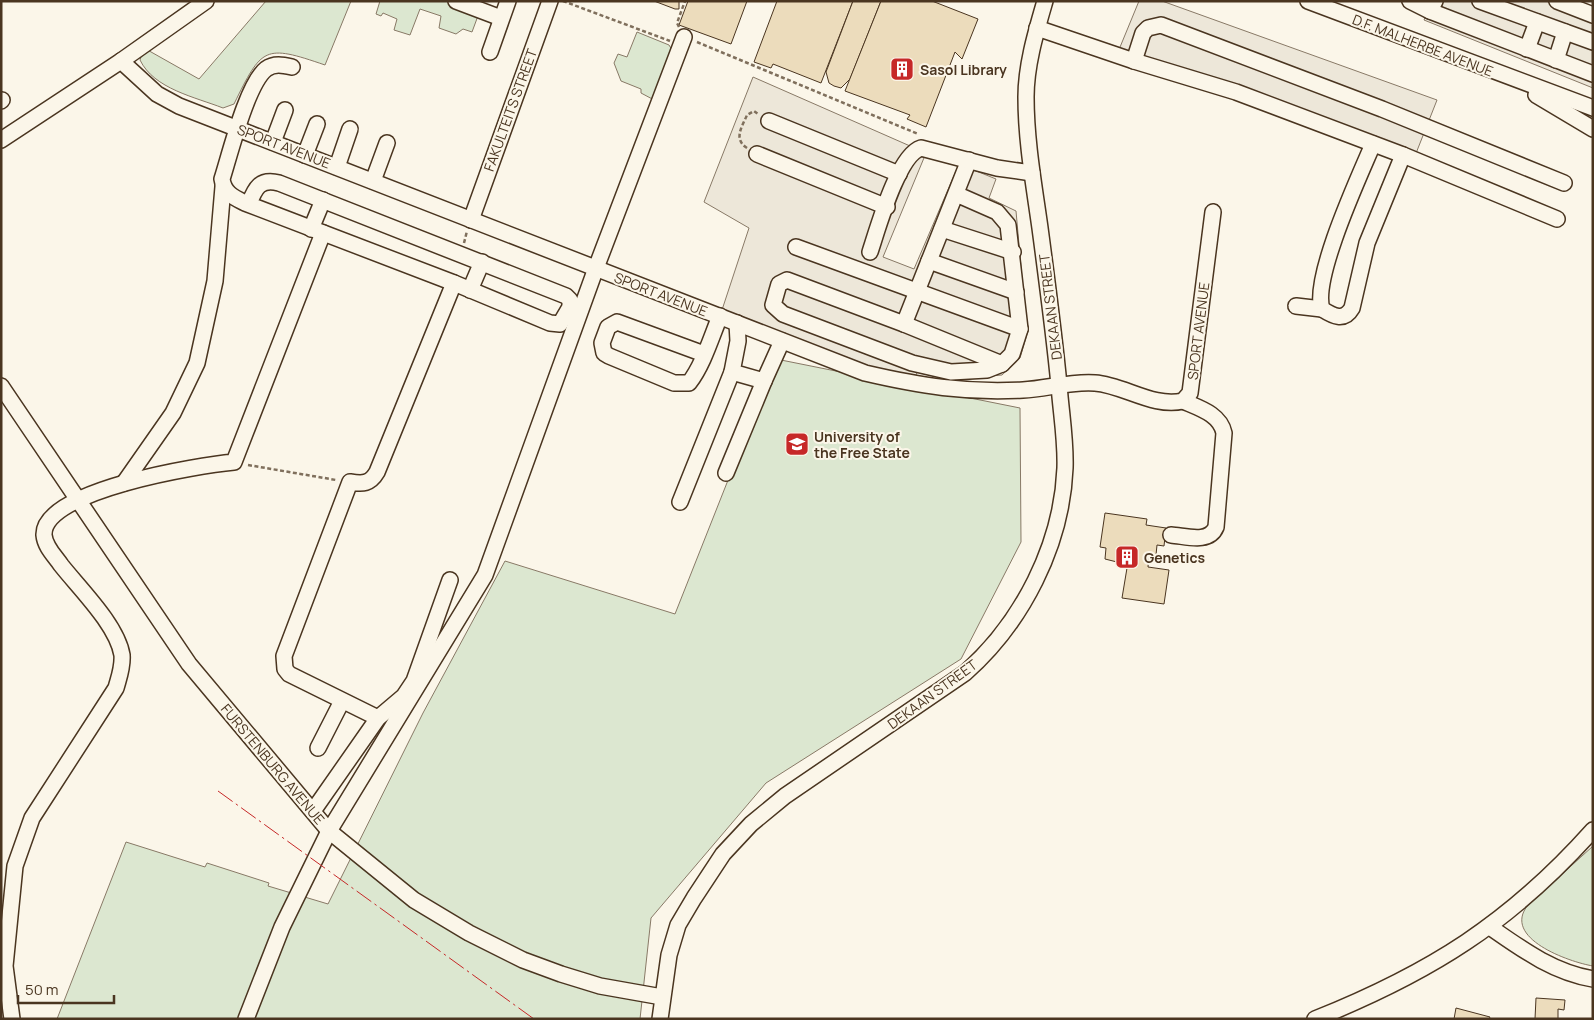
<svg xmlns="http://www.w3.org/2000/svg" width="1594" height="1020" font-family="Manrope,sans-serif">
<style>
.green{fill:#dce7d0;stroke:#887966}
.parking{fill:#ede7d9;stroke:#887966}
.building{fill:#ecdcbc;stroke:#4a3520}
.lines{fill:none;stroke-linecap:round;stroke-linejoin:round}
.minor-casing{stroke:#4a3520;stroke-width:18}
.path{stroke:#7f6f5c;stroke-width:2.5;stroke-dasharray:4 2.5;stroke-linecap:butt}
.minor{stroke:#fbf6e9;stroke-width:15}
.power{stroke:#c62828;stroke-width:1;stroke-dasharray:18 4 2.5 4;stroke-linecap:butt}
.labels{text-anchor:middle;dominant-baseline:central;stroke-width:4;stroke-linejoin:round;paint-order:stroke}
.street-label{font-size:14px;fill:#4a3520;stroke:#fbf6e9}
.poi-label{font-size:14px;font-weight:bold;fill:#4a3520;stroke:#fbf6e9;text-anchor:start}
</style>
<rect width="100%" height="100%" fill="#fbf6e9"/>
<g class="green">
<path d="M266,1H351L325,65C264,44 262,47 234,104L223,108C195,97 154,89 140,60L144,48L199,79Z"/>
<path d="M380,1H471L482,5L472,32L463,29L456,34L439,28L441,16L420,9L410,35L394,30L397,19L383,13L381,16L376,14Z"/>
<path d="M637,32L669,45L672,50L656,101L641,93V89L621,81L614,63L618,54L627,57Z"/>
<path d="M776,359L1020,408L1021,542L961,659L766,783L651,918L640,1019H57L126,842L205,867L207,863L269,883L268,886L328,904L423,713L505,561L675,614Z"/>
<path d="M1593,846V966C1569,962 1501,938 1528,905Z"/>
</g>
<g class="parking">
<path d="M1139,1H1162L1437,100L1411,166L1118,52Z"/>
<path d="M1432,1H1546L1593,21V88L1424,20Z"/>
<path d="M753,77L926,153L883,257L914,269L959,164L996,179L989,198L1016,211L1027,334L1020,358L1002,375L949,379L918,371L912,382L720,316L749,228L704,202Z"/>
</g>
<g class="building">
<path d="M654,1H679V9H675Z"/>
<path d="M688,1H747L731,44L679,25Z"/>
<path d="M777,1H853L821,83L773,64L771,68L754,62Z"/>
<path d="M853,1H881L850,79L841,88L834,86L829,83L826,72Z"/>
<path d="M881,1H932L978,19L962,59L955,52L926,127L907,119L910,115L845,91Z"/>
<path d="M1105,513L1147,519L1146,525L1166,528L1164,546L1157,545L1156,555L1149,554L1148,567L1169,570L1164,604L1122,598L1127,568L1117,566V562L1105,559L1106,548L1100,547Z"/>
<path d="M1536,998L1565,1000L1564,1010L1558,1009V1019H1535Z"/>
<path d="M1456,1008L1490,1017L1489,1019H1454Z"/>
</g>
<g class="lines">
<g class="minor-casing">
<g id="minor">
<path d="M456,1L501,18"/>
<path d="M1308,1L1593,108"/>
<path d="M1410,1L1430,11L1435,1"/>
<path d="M1480,1L1593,42"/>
<path d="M1557,1L1593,15"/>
<path d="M1430,11L1593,74"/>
<path d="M1037,28L1134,61L1236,92L1403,155L1557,219"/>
<path d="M1527,49L1537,22"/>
<path d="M490,52L508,1"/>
<path d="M1556,60L1565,32"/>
<path d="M121,61L206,1"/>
<path d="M1134,61L1143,33L1148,28L1161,25L1382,109L1564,183"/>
<path d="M1536,95L1593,129"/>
<path d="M1,101L2,100"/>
<path d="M769,121L899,174"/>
<path d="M1,140L121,61L157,94L179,106L865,373C921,386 965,393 1023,390C1046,389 1071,381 1095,383C1124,385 1153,408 1183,401L1190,393L1213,212"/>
<path d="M273,142L285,110"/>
<path d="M1373,144C1359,177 1312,278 1322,309C1333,316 1344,322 1352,308L1367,243L1403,155"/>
<path d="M757,154L887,207"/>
<path d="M305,155L317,124"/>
<path d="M337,167L350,129"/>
<path d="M373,181L387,143"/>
<path d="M956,194L997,212L1008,225L1020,329L1012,354L1002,364L987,370L951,372L912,363L783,314L773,305L779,284L787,280L904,324L969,160"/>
<path d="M249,204C255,188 260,178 279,183L566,296L570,300V307L560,324L550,323L454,283L245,203C233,197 224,193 222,179C230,154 247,84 266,69C274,63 283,65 292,67"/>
<path d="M471,220L550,1"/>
<path d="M311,229L323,200"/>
<path d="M942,229L1013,252"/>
<path d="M796,247L1020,329"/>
<path d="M870,252C878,228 898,155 921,148L997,168L1032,173"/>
<path d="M929,261L1016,292"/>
<path d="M470,290L482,262"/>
<path d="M1296,306L1322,309"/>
<path d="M737,323L738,341L732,372L764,381L782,341"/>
<path d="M904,324L1002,364"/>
<path d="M704,354L617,322L608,327L602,343L604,353L609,356L674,383H689C703,365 711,338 720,316"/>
<path d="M1,386L189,664L329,831L414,900L469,933L523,960L561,974L600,986L662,997"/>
<path d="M726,473L764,381"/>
<path d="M124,483L173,413L197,363L215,281L223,187"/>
<path d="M680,502L732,372"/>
<path d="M1171,535C1186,536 1209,544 1216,527L1224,433C1220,414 1199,408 1183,401"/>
<path d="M378,718L289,674L285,669L284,656L350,482C363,484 370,484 377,472L454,283"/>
<path d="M318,748L342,701"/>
<path d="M313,811L378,718L404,696L414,681L450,580"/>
<path d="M1490,927C1523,950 1553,972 1593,979"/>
<path d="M12,1019L5,966L15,866L32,818L116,688C119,677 123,667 122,655C117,625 80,589 61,565C55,556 45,547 44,535C42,490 201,465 234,462L323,233"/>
<path d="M246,1019L282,927L329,831L485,575L596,268L684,37"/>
<path d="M660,1019L669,955L678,925L694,898L723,854L751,824L785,796L965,673C1022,623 1062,545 1065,468C1066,440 1061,413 1059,385C1054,333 1047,281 1040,228C1034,185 1026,141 1026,97C1026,65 1036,32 1045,1"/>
<path d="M1315,1019C1430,973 1510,923 1593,830"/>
</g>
</g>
<g class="path">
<path d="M563,1L670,41"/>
<path d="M679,27L677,23L685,1"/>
<path d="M697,42L918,134"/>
<path d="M747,148C733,139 742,127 747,115L754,111L758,114"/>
<path d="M464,243L467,231"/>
<path d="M248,465L336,480"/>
</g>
<use href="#minor" class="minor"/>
<path class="power" d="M218,791L534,1019"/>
</g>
<defs>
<g id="building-square" transform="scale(1.25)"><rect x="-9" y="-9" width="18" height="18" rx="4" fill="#c62828" stroke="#fbf6e9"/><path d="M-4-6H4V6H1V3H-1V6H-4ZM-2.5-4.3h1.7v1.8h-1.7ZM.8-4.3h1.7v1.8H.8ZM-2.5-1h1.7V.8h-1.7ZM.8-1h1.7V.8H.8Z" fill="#fff"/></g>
<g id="university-square" transform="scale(1.25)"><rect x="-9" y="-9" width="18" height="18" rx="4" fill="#c62828" stroke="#fbf6e9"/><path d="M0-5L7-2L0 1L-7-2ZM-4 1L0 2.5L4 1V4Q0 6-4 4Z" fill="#fff"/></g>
</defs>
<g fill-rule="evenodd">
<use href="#building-square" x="902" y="69"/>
<use href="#university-square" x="797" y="444"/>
<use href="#building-square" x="1127" y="557"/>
</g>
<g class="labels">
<g class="street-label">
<text transform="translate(1423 45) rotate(21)">D.F. MALHERBE AVENUE</text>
<text transform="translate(510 110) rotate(-70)">FAKULTEITS STREET</text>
<text transform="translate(284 146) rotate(21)">SPORT AVENUE</text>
<text transform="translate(661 294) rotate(21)">SPORT AVENUE</text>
<text transform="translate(1050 307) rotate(-97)">DEKAAN STREET</text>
<text transform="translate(1198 331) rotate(-83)">SPORT AVENUE</text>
<text transform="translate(932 694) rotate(-36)">DEKAAN STREET</text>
<text transform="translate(273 764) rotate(50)">FURSTENBURG AVENUE</text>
</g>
<g class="poi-label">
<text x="920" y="69">Sasol Library</text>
<text x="814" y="436">University of<tspan x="814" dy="16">the Free State</tspan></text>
<text x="1144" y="557">Genetics</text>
</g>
</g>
<rect width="1594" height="1020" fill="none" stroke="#4a3520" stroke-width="5"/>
<path d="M18 995v8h96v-8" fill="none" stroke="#4a3520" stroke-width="2.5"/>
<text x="25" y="995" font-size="15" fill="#4a3520" stroke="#fbf6e9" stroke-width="4" paint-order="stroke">50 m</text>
</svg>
